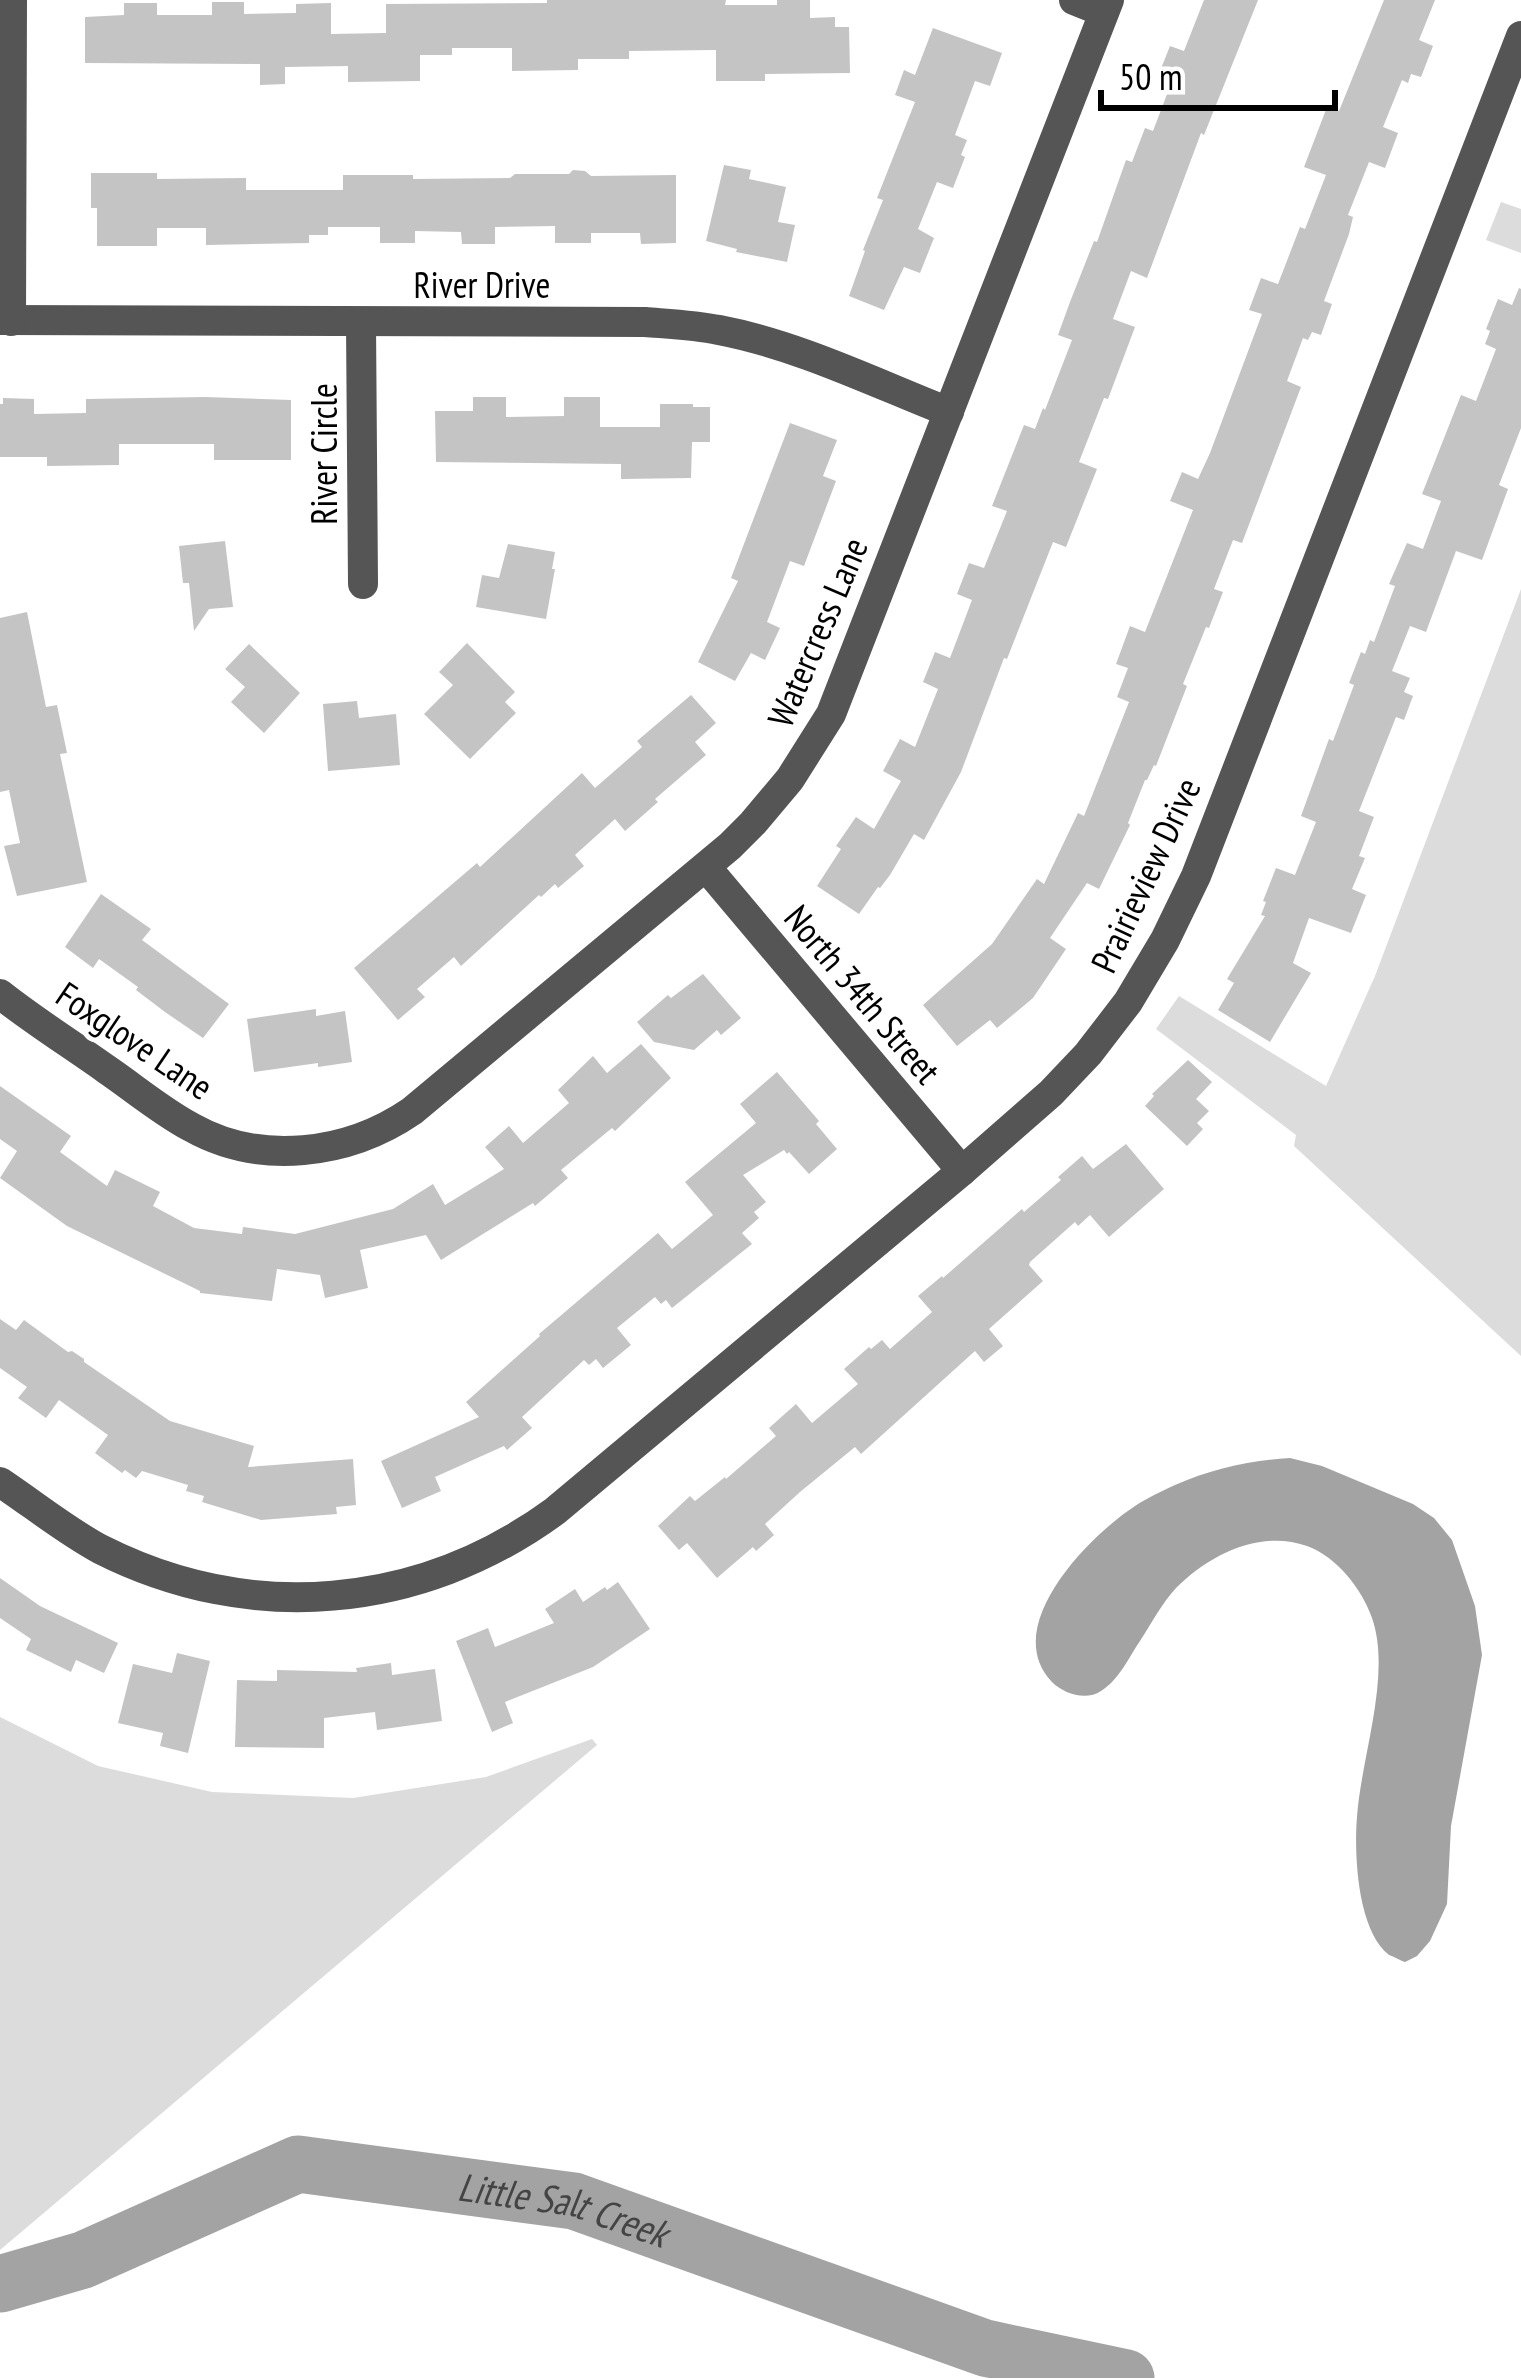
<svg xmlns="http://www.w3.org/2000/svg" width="1521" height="2378" font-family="'PT Sans Narrow',sans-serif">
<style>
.green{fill:#dcdcdc}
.water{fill:#a3a3a3}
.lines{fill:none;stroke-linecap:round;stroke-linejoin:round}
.river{stroke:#a3a3a3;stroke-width:57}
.building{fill:#c4c4c4}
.minor{stroke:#555;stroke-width:30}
.labels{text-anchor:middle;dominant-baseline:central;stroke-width:10;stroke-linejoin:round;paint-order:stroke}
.street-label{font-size:36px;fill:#000;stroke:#fff}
.water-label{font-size:39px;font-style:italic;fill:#444;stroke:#fff}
</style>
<rect width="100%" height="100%" fill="#fff"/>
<g class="green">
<path d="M1501,202L1521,209V253L1486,240Z"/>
<path d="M1521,589V1356L1294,1146L1296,1135L1156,1029L1179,996L1326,1086L1375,976Z"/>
<path d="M0,1717L98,1766L212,1792L353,1798L486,1777L592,1739L597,1745L0,2250Z"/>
</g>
<path class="water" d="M1290,1458L1322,1466L1413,1504L1434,1518L1452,1540L1475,1606L1482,1655L1451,1826L1447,1904L1430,1941L1417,1956L1405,1962C1404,1962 1390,1955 1389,1955C1357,1930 1354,1853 1357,1817C1361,1757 1392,1675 1372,1618C1362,1589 1337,1557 1307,1546C1260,1529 1209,1555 1176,1588C1162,1603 1151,1624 1140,1641C1129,1657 1119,1680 1101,1691C1086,1701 1064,1694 1052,1682C999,1627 1089,1536 1135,1506C1147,1498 1162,1491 1175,1485C1211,1469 1251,1460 1290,1458Z"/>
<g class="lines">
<path class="river" id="s1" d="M0,2284L83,2260L298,2164L574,2201L985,2348L1126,2378"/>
</g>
<g class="building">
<path d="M547,0H726L725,5H777V0H810V18L835,17V27H849L850,73L765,74V81H716V50L629,51V59H578V70L512,71V48H452V55H420V81L348,82V66L285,67V84L260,85V64L85,63V17L124,15V3H157V15H212V2H244V14L296,13V4L331,3V34L386,33V4L547,3Z"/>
<path d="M1204,0H1258L1204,135L1201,133L1147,278L1131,271L1113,319L1135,327L1108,399L1104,398L1079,462L1097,469L1066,547L1053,542L1007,659L1004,658L961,772L924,840L914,834L890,875L880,888L878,887L859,914L817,886L841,849L836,846L856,817L874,829L901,781L883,771L900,739L915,747L938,689L923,682L935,652L950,658L972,600L957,594L969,563L984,568L1007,511L992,506L1024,425L1035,429L1043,408L1045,410L1072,340L1058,335L1070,302L1094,241L1097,242L1126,160L1132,162L1145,128L1153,131L1172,81L1158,76L1170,46L1184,51Z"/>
<path d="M1384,0H1435L1419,40L1433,46L1421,77L1411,74L1408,83L1402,80L1383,127L1398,133L1385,168L1369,162L1348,215L1353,217L1349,234L1324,301L1332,304L1321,335L1312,332L1308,340L1303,338L1287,381L1301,387L1242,543L1233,540L1214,589L1223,592L1209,628L1206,627L1183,684L1187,686L1156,766L1154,765L1147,780H1145L1128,823L1130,825L1099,889L1087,883L1050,938L1066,949L1033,998L997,1028L990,1020L957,1046L923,1005L992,944L1037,879L1044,884L1078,813L1084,816L1129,702L1117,697L1128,668L1116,664L1130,626L1145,632L1193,510L1170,501L1182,472L1198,479L1210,453L1262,314L1249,310L1261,278L1278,284L1300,227L1305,229L1326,175L1304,167L1327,107L1339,111Z"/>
<path d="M933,28L1002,53L990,86L975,81L955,135L967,140L961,155L965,157L953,188L937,182L918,229L934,238L920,273L904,267L884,310L849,296L865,251L863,250L883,200L877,198L915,102L895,95L904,70L915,75Z"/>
<path d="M724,165L751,170L749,179L786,187L778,222L795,225L787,262L736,252L737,249L706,241Z"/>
<path d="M573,170L585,171L591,176L676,175V243L641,244L640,233H591V243H555V226L495,227V244H462L461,232L415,231V243H380V227H328V235H309V243L206,245V228H157V246H97V208H91V173H157V179L246,178V190H343V175H413V179L510,178L515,174H569Z"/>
<path d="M1519,288L1521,289V428L1499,485L1508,489L1482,560L1456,551L1426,632L1410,626L1392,671L1410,678L1404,692L1413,696L1404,720L1396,717L1359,811L1374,817L1359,856L1365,858L1352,889L1366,895L1351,933L1309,918L1293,963L1311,973L1270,1042L1218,1010L1234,983L1227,979L1265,916L1261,915L1266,902L1263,901L1276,868L1295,875L1316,822L1301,816L1329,739L1333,741L1354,685L1349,683L1361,652L1365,654L1370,640L1374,642L1395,586L1389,584L1407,543L1423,549L1441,501L1422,494L1461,395L1476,401L1496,349L1485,344L1490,331L1486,329L1498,299L1512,305Z"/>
<path d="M205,397L291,400V460H214V444H119V465L47,466V457H0V404H3V398L34,399V414L86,413V399Z"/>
<path d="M473,397H506V417L564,416V397H600V427H660V404H693V407H710V442H692L691,478L621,479V464L436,462L435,411H473Z"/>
<path d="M790,423L837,440L823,476L836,481L804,566L790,561L767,622L780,628L765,660L751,653L735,681L698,662L738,581L731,578Z"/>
<path d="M225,541L233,607L209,609L194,631L189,583H183L179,546Z"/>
<path d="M508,544L555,552L552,569H555L546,619L476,607L482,575L499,578Z"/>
<path d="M27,612L46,707L57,705L67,753L60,754L87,882L17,896L4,846L20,843L9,790L0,792V618Z"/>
<path d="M467,643L515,692L505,702L516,713L470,759L424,714L453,685L439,672Z"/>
<path d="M249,644L300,693L264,733L231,702L245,687L225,669Z"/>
<path d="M691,695L716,723L695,742L706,755L655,799L658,802L625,831L615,819L575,855L584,866L558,888L555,884L541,897L539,895L461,966L454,957L417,989L425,997L398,1020L354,968L477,863L480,867L582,773L595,788L642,747L637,741Z"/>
<path d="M357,701L359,718L396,714L400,765L328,771L323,704Z"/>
<path d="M101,894L151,929L142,940L229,1004L203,1038L165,1012L136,990L138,987L99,959L93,968L65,947Z"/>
<path d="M703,974L741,1018L721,1035L717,1030L694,1050L654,1042L637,1022L668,995L671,998Z"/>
<path d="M316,1009V1016L345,1011L352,1062L318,1067V1063L254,1072L247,1019Z"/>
<path d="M641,1044L671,1078L615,1131L612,1128L561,1170L568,1178L535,1206L533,1203L441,1260L426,1235L360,1250L368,1288L325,1298L320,1275L277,1269L272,1301L200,1293V1291L67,1226L0,1178L17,1151L0,1139V1086L71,1136L60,1152L107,1186L115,1170L160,1192L153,1206L194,1228L242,1234L243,1227L295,1234L393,1209L433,1184L445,1205L504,1169L485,1147L509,1126L523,1143L569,1103L558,1090L593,1056L607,1073Z"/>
<path d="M1188,1060L1212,1082L1196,1099L1209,1111L1197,1123L1203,1129L1187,1146L1145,1106L1154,1096L1152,1094Z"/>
<path d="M777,1072L819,1121L816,1124L837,1149L809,1174L789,1152L787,1154L784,1150L743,1175L766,1202L754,1212L759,1218L742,1233L752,1244L672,1308L666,1300L661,1304L655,1297L617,1328L631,1345L603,1368L596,1359L589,1365L584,1360L522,1417L532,1428L507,1450L504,1446L435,1477L441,1491L402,1508L381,1461L479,1417L466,1402L540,1336L539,1334L658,1233L672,1249L713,1215L685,1182L756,1123L740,1104Z"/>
<path d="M1126,1144L1164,1189L1109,1237L1090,1215L1078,1226L1075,1222L1030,1262L1029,1265L1043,1281L989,1329L1003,1346L984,1362L975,1351L861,1454L855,1447L800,1492L765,1524L774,1535L756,1551L753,1547L717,1578L687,1543L679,1550L658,1526L690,1496L695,1501L725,1477L726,1479L776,1436L769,1428L796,1404L812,1423L858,1384L844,1369L869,1347L871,1349L882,1340L890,1349L932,1312L918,1296L942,1276L943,1278L1022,1209L1024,1212L1061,1180L1058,1177L1082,1156L1093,1169Z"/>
<path d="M0,1319L16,1330L24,1320L68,1352L72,1351L84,1359V1362L170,1421L254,1446L248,1467L353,1459L356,1505L336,1507L337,1514L261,1520L202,1502L204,1496L186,1491L188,1485L142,1471L136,1478L125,1470L122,1473L95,1453L108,1435L59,1400L46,1418L18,1398L27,1387L0,1368Z"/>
<path d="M0,1578L40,1606L118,1643L104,1673L76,1660L71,1672L26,1650L31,1639L0,1618Z"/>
<path d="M618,1582L650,1629L593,1667L505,1702L513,1723L492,1732L456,1641L488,1628L495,1647L554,1623L545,1609L575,1589L583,1602L605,1587L607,1590Z"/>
<path d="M177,1653L210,1661L188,1753L160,1746L163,1733L118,1723L133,1664L172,1673Z"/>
<path d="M391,1663L392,1675L435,1669L442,1721L377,1730L375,1712L324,1718V1748L235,1747L237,1680L277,1681V1670L357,1672L356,1668Z"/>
</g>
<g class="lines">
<g class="minor">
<path d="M1074,0L1104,12"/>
<path d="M0,320L645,322C670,324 695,325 719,330C798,345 875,383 949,412"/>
<path d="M11,321L12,0"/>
<path d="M361,323L363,584"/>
<path d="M706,867L962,1171"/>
<path d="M0,994C34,1021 71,1044 106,1069C134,1088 161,1111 191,1127C260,1166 348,1155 412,1111L730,846L753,823L790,779L831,714L1109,0"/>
<path d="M0,1482C33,1504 65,1530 100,1549C250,1625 420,1610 555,1511L962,1171L1051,1093L1088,1054L1128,1002L1165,940L1196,876L1521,36"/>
</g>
</g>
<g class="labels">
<g class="street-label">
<text x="482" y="284">River Drive</text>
<text transform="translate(323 454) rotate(-90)">River Circle</text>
<text transform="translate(817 632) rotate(-67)">Watercress Lane</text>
<text transform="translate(1145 875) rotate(-65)">Prairieview Drive</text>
<text transform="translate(863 994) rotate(50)">North 34th Street</text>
<text transform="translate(135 1040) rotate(34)">Foxglove Lane</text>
</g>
<g class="water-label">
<text stroke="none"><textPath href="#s1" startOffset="591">Little Salt Creek</textPath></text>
</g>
</g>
<path d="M1101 90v18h234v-18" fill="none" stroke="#000000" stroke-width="6"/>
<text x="1119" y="90" font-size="36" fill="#000000" stroke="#ffffff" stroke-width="9" paint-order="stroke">50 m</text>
</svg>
